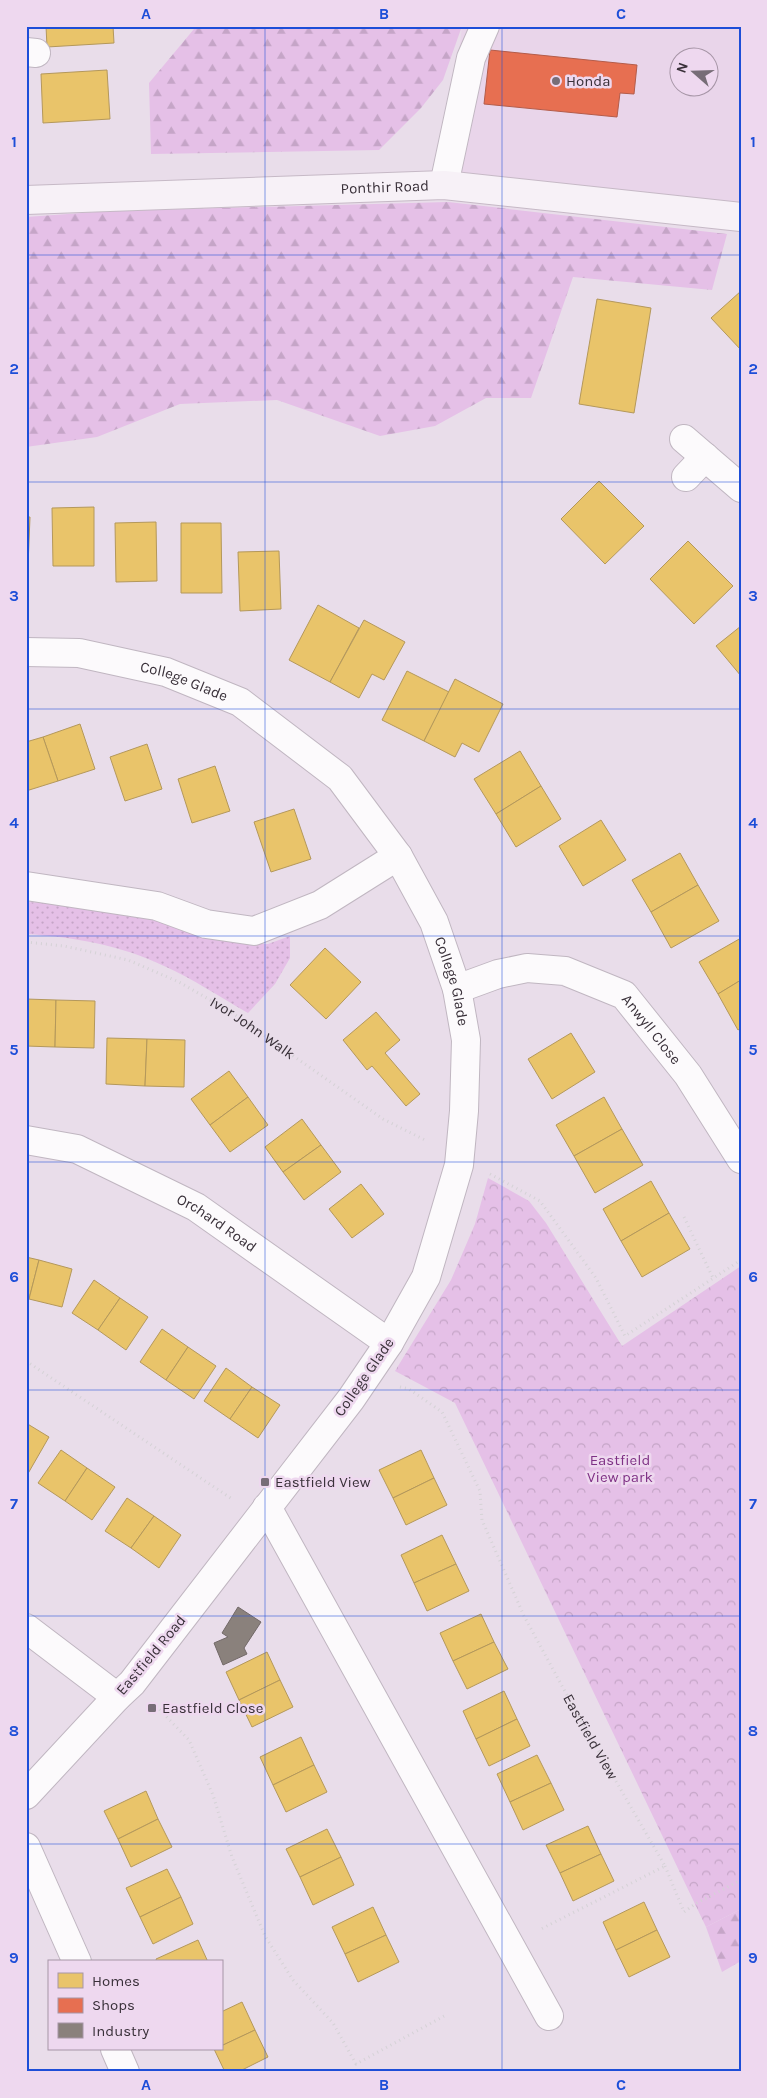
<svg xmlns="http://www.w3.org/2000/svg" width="767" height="2098" font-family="Karla,sans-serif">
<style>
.built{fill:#e9d5ea;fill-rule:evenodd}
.grass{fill:url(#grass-dots)}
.forest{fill:url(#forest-firs)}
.park{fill:url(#park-crowns)}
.homes{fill:#e9c46a;stroke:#b4985b}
.shops{fill:#e76f51;stroke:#b35c4a}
.industry{fill:#8a817c;stroke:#726968}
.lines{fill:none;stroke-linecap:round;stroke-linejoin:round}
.minor-casing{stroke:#c0b6c1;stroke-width:30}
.major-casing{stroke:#c6b9c6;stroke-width:30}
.path{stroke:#d5d2d6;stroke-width:3;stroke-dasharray:1 4;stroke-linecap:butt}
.minor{stroke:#fcfafc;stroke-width:28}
.major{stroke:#f7f1f7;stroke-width:28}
.grid{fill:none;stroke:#1d4ed8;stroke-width:1;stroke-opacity:0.55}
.poi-dot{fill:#776d77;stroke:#eed8ef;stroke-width:2}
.labels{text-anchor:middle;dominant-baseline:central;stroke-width:5;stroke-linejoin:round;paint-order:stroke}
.poi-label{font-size:15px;fill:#393039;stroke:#eed8ef;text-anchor:start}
.street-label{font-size:15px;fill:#393039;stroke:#eed8ef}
.park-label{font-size:15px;fill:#7f3185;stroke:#eed8ef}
.neatline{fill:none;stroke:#1d4ed8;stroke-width:2}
.grid-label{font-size:16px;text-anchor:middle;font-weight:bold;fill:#1d4ed8}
</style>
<defs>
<pattern id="grass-dots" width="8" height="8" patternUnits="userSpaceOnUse" patternTransform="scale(1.25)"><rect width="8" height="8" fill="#e5c0e7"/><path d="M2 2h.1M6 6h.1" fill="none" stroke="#c5a5c7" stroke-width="1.8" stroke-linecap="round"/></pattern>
<pattern id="forest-firs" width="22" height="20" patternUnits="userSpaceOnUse" patternTransform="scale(1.25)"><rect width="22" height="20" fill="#e5c0e7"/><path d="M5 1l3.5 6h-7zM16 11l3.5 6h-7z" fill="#c5a5c7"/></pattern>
<pattern id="park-crowns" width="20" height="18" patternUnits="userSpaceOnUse" patternTransform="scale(1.25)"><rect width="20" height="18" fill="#e5c0e7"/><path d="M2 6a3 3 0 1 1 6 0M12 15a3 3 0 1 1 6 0" fill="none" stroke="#c5a5c7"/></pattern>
</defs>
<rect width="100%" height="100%" fill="#e9ddea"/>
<g class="built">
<path d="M194,26H329L194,29Z"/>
<path d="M462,26H741V217L444,185ZM680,58H710V88H680Z"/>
</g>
<path class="grass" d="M26,902L70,904L154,920L195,934L235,943L268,944L290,936V958L275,984L248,1013C220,997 193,979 164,966C121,945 73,937 26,934Z"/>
<g class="forest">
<path d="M329,26H462L443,80L421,108L379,150L151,154L149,83L194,29Z"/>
<path d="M448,202L727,234L712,290L573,277L531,398H486L435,426L380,436L277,400L180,404L97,437L26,447V217L110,211Z"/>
<path d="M741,1909V1961L722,1972L706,1927Z"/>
</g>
<path class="park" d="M488,1178L529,1201L546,1223L622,1346L741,1266V1909L706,1927L455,1403L395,1371L451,1280L475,1224Z"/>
<g class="homes">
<path d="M46,26H113L114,43L47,47Z"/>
<path d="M107,70L110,119L43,123L41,74Z"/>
<path d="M741,291V350L711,318Z"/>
<path d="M597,299L651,308L634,413L579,404Z"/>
<path d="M599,481L644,526L605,564L561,519Z"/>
<path d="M94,507V566H53L52,508Z"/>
<path d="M26,517H30L28,566H26Z"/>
<path d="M156,522L157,581L116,582L115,523Z"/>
<path d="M181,523H221L222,593H181Z"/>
<path d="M688,541L733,586L694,624L650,579Z"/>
<path d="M279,551L281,609L240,611L238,552Z"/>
<path d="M318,605L359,628L330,682L289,660Z"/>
<path d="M364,620L405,642L384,680L372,674L359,698L330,682Z"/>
<path d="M741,626V676L716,646Z"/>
<path d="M407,671L449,692L424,741L382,720Z"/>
<path d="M455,679L503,704L479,752L462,743L455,757L424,741Z"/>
<path d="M80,724L95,769L58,781L43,737Z"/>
<path d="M43,737L58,781L26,791V742Z"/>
<path d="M147,744L162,789L125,801L110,757Z"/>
<path d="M520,751L541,786L496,814L474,779Z"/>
<path d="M215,766L230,811L192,823L178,779Z"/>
<path d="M541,786L561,819L516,847L496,814Z"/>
<path d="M294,809L311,859L271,872L254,822Z"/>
<path d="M601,820L626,860L583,886L559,846Z"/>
<path d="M680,853L698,885L651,912L632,880Z"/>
<path d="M698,885L719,921L671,948L651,912Z"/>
<path d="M741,938V980L718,994L699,962Z"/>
<path d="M325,948L361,982L326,1019L290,985Z"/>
<path d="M741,980V1028L738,1030L718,994Z"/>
<path d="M26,999L56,1000L55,1047L26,1046Z"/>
<path d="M56,1000L95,1001L94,1048L55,1047Z"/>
<path d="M376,1012L400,1040L385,1053L420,1094L406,1106L372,1066L367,1070L343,1040Z"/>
<path d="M571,1033L595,1072L552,1099L528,1059Z"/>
<path d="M107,1038L147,1039L145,1086L106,1084Z"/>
<path d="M147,1039L185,1040L184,1087L145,1086Z"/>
<path d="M229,1071L248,1097L210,1125L191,1099Z"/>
<path d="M248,1097L268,1125L230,1152L210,1125Z"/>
<path d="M604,1097L622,1129L574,1156L556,1125Z"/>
<path d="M302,1119L321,1145L283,1172L265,1147Z"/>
<path d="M622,1129L643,1165L595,1193L574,1156Z"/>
<path d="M321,1145L341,1172L304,1200L283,1172Z"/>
<path d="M651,1181L669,1213L621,1241L603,1209Z"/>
<path d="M361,1184L384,1214L352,1238L329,1209Z"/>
<path d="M669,1213L690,1249L642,1277L621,1241Z"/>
<path d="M26,1257L39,1260L29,1299L26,1298Z"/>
<path d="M39,1260L72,1269L62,1307L29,1299Z"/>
<path d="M94,1280L120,1298L98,1330L72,1313Z"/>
<path d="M120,1298L148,1317L126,1350L98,1330Z"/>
<path d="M162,1329L188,1347L166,1380L140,1362Z"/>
<path d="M188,1347L216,1366L194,1399L166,1380Z"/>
<path d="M226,1368L252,1387L230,1419L204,1401Z"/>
<path d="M252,1387L280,1405L258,1438L230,1419Z"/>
<path d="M26,1423L49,1437L26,1477Z"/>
<path d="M61,1450L87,1468L65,1501L38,1483Z"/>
<path d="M421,1450L434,1478L393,1498L379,1470Z"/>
<path d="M87,1468L115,1487L92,1520L65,1501Z"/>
<path d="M434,1478L447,1505L406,1525L393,1498Z"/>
<path d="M127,1498L154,1516L131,1548L105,1531Z"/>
<path d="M154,1516L181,1535L159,1568L131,1548Z"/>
<path d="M442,1535L456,1564L414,1583L401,1555Z"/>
<path d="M456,1564L469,1591L427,1611L414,1583Z"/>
<path d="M481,1614L494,1642L453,1661L440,1633Z"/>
<path d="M494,1642L508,1669L467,1689L453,1661Z"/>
<path d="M267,1652L280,1680L239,1700L226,1672Z"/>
<path d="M280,1680L293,1707L252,1727L239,1700Z"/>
<path d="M504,1691L517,1719L476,1739L463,1711Z"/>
<path d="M517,1719L530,1746L489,1766L476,1739Z"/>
<path d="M301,1737L314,1765L273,1785L260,1757Z"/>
<path d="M537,1755L551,1783L510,1802L497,1774Z"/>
<path d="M314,1765L327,1792L286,1812L273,1785Z"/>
<path d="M551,1783L564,1810L523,1830L510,1802Z"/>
<path d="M146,1791L158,1819L118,1839L104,1811Z"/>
<path d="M158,1819L172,1847L131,1867L118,1839Z"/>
<path d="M588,1826L601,1854L560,1873L546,1845Z"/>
<path d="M327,1829L341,1857L300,1877L286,1849Z"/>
<path d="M601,1854L614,1881L573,1901L560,1873Z"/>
<path d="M341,1857L354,1885L313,1905L300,1877Z"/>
<path d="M167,1869L181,1897L140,1917L126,1888Z"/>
<path d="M181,1897L193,1924L153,1944L140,1917Z"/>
<path d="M644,1902L657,1930L616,1950L603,1922Z"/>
<path d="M373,1907L386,1935L345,1954L332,1927Z"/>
<path d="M657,1930L670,1957L629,1977L616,1950Z"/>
<path d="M386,1935L399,1962L358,1982L345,1954Z"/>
<path d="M198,1940L208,1962H157L156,1959Z"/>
<path d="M242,2002L255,2030L221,2046V2012Z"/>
<path d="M255,2030L268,2057L238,2072H225L214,2049H221V2046Z"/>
</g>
<path class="shops" d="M490,50L637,65L634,94L620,93L617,117L484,104Z"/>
<path class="industry" d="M238,1607L261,1622L244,1648L247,1654L223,1665L214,1643L228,1637L222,1633Z"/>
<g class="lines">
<g class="minor-casing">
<g id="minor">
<path d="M26,52L36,53"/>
<path d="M444,185L471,58L485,26"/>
<path d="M684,439L741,488"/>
<path d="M686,477L705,457"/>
<path id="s3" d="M26,652L79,653L166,672L240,702L340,778L398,856L434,922L457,989L466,1040L464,1111L459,1165L426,1277L389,1343L351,1399L132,1683L117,1697L26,1795"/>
<path d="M26,886L157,906L206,924L254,931L320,905L398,856"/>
<path id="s4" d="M457,989L498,974L527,968L565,971L624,995L688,1075L741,1159"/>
<path id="s5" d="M26,1140L77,1149L196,1207L389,1343"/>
<path d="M267,1507L549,2016"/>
<path d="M26,1628L117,1697"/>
<path d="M26,1847L77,1962"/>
<path d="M115,2049L125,2072"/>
</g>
</g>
<g class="major-casing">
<g id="major">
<path id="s6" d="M26,200L444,185L741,217"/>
</g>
</g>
<g class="path">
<path id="s1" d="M26,942L64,946L128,960L179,982L231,1012L383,1119L427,1141"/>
<path d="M490,1174L540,1201L596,1278L625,1336L741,1260"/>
<path d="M684,1217L713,1278"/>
<path d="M26,1361L232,1499"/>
<path id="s2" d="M400,1387L409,1389L442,1412L480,1491L482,1520L524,1616L580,1719L665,1866L539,1930"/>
<path d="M156,1706L189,1740L213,1795L232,1857L265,1936L293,1980L333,2023L356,2064L446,2015"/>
<path d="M665,1866L684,1912L695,1904L741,1880"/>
</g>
<use href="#minor" class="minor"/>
<use href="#major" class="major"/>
</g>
<path class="grid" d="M265,26V2072M502,26V2072M26,255H741M26,482H741M26,709H741M26,936H741M26,1162H741M26,1390H741M26,1616H741M26,1844H741"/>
<g class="poi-dot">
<circle cx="556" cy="81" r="5"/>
<rect x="260" y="1477" width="10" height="10" rx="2.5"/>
<rect x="147" y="1703" width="10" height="10" rx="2.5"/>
</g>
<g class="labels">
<g class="poi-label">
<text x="566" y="81">Honda</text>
<text x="275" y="1482">Eastfield View</text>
<text x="162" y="1708">Eastfield Close</text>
</g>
<g class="street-label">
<text stroke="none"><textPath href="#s6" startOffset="359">Ponthir Road</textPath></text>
<text stroke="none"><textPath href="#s3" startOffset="162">College Glade</textPath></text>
<text stroke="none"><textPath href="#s3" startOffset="582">College Glade</textPath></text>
<text stroke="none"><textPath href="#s1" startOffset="246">Ivor John Walk</textPath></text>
<text stroke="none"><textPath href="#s4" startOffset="219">Anwyll Close</textPath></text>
<text stroke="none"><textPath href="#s5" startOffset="210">Orchard Road</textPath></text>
<text transform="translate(364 1377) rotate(-55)">College Glade</text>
<text transform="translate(151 1655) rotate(-50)">Eastfield Road</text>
<text stroke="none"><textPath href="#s2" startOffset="409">Eastfield View</textPath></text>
</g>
<g class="park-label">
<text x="620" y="1460">Eastfield<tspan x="620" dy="17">View park</tspan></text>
</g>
</g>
<rect width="767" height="2098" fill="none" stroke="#eed8ef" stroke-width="55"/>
<rect x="48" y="1960" width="175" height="90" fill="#eed8ef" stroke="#a695a6"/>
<rect x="58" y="1973" width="25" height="15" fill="#e9c46a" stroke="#a695a6"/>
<text x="92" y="1986" font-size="15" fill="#393039">Homes</text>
<rect x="58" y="1998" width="25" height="15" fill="#e76f51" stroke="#a695a6"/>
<text x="92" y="2010" font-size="15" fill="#393039">Shops</text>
<rect x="58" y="2023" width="25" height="15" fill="#8a817c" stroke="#a695a6"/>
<text x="92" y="2036" font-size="15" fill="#393039">Industry</text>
<g transform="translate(694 72) rotate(290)"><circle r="24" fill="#eed8ef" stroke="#a695a6"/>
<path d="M0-4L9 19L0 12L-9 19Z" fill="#776d77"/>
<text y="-8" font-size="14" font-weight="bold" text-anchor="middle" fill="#393039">N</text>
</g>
<rect x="28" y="28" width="712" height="2042" class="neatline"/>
<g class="grid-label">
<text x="146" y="19">A</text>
<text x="384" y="19">B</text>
<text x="621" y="19">C</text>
<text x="14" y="147">1</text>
<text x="753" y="147">1</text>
<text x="14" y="374">2</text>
<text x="753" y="374">2</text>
<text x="14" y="601">3</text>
<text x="753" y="601">3</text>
<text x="14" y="828">4</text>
<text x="753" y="828">4</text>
<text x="14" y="1055">5</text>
<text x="753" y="1055">5</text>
<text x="14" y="1282">6</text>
<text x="753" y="1282">6</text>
<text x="14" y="1509">7</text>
<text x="753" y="1509">7</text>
<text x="14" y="1736">8</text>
<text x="753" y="1736">8</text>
<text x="14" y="1963">9</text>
<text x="753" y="1963">9</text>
<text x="146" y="2090">A</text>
<text x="384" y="2090">B</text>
<text x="621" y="2090">C</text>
</g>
</svg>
